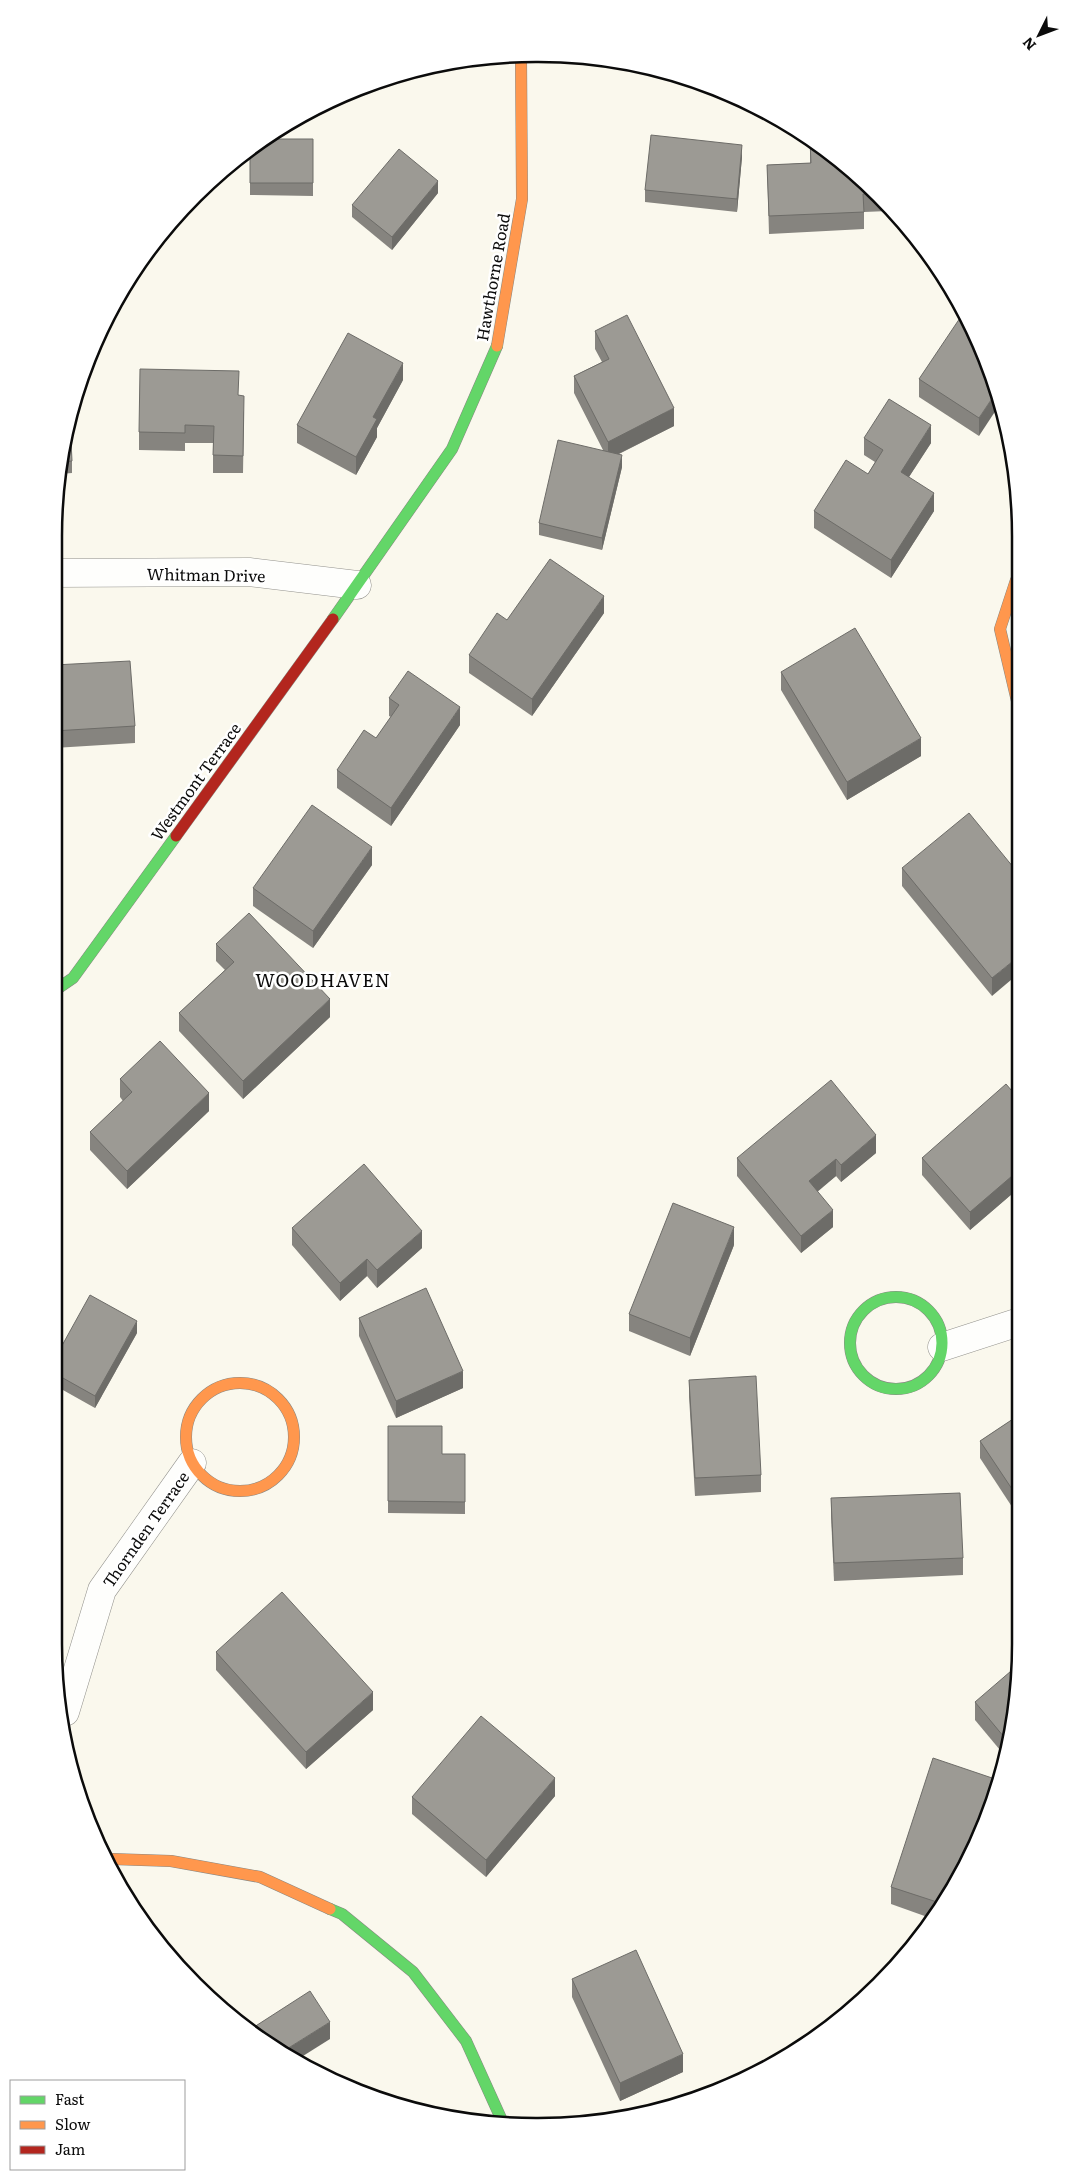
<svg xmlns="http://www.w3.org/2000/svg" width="1074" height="2180" font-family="Literata,serif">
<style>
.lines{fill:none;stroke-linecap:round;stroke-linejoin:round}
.street-casing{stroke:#93928d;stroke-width:29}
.fast-casing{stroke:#898883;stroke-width:12}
.slow-casing{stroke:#898883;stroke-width:12}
.jam-casing{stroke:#898883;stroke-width:12}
.street{stroke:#fefefc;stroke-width:28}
.fast{stroke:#63d668;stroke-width:11}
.slow{stroke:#ff974d;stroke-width:11}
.jam{stroke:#b3261e;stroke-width:11}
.wall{fill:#86847f}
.shaded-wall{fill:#6d6c68}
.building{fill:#9c9a94;stroke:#6d6c68}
.labels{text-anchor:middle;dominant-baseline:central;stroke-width:5;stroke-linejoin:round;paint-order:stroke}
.street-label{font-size:16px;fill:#0b0b0b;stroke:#fff}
.neighbourhood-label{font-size:18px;letter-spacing:1px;fill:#0b0b0b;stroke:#fff}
.rim{fill:none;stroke:#0b0b0b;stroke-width:2.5}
</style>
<rect width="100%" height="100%" fill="#faf8ed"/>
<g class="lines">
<g class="street-casing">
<g id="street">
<path d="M54,573L249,572L357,585"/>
<path d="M942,1347L1019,1322"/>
<path d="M65,1712L102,1590L192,1463"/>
</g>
</g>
<g class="fast-casing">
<g id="fast">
<path d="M333,619L452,449L497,346"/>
<path d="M54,991L73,978L176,836"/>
<circle cx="896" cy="1343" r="46"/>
<path d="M330,1909L342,1914L413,1972L466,2041L504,2125"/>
</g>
</g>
<g class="slow-casing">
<g id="slow">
<path d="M497,346L522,199L521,55"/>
<path d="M1016,580L1000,629L1017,701"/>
<circle cx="240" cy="1437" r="54"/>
<path d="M112,1859L171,1861L260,1877L330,1909"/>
</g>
</g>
<g class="jam-casing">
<path id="jam" d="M176,836L333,619"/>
</g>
<use href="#street" class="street"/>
<use href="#fast" class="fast"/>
<use href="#slow" class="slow"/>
<use href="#jam" class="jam"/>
</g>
<g class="wall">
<path d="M313,139V196L250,195V151Z"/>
<path d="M810,141L831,154L888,211L864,212V229L769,234L767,165L810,163Z"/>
<path d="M742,157L737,212L645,202V190Z"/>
<path d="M198,193V205H187L196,195Z"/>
<path d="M438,193L392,250L352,217V205Z"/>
<path d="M595,331L674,426L619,454L622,467L602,550L539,535V523L603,450L574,393V376L602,362L595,349Z"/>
<path d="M984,352L979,436L919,397V379Z"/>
<path d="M403,380L377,428V437L356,475L297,443V425Z"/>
<path d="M239,395L244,413L243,473H213V443H185V451L139,450V432Z"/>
<path d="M864,438L931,443L909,477L934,511L891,578L814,528V511L868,474L875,462L864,455Z"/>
<path d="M63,442L72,461V473L60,474Z"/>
<path d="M604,613L532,716L469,673V655L507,620Z"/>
<path d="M54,665L135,726V743L54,748Z"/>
<path d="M781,672L921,756L847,800L781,690Z"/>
<path d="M389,698L460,725L391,826L337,788V770L376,738L391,717L389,716Z"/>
<path d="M372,865L313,948L253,906V888Z"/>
<path d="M902,868L1018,873L992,996L902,886Z"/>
<path d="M216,944L330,1017L243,1099L179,1031V1013L225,970L216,961Z"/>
<path d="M120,1079L209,1111L127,1189L90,1150V1132L123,1101L120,1097Z"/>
<path d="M1018,1098L1019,1188L970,1230L922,1175V1158Z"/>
<path d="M876,1153L841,1182L836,1176L817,1191L833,1227L801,1253L737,1176V1158Z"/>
<path d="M292,1228L422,1248L377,1288L367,1276L340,1301L292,1245Z"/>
<path d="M734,1245L690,1356L629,1331V1314Z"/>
<path d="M359,1318L463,1388L396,1418L359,1336Z"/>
<path d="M137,1333L95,1408L54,1385V1360Z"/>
<path d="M689,1380L761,1475V1492L695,1496L689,1397Z"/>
<path d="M1019,1415L1020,1519L980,1458V1441Z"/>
<path d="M388,1426L442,1454H465V1514L388,1513Z"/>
<path d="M831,1498L963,1558V1575L834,1581L831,1516Z"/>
<path d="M216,1652L373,1710L306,1769L216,1670Z"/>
<path d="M975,1702L1011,1738L1005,1756L975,1720Z"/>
<path d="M555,1796L486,1877L412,1814V1797Z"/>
<path d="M983,1828L939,1911L933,1919L891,1904V1887Z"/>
<path d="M572,1979L683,2072L620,2101L572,1997Z"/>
</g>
<g class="shaded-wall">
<path d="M742,145V157L737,212V199Z"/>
<path d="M438,181V193L392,250V237Z"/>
<path d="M403,363V380L377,428V437L356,475V457L373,417Z"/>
<path d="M995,394L998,407L979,436V418Z"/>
<path d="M674,408V426L608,459V442Z"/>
<path d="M931,425V443L901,489V472Z"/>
<path d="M622,455V467L602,550V538Z"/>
<path d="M934,493V511L891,578V560Z"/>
<path d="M604,596V613L532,716V699Z"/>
<path d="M460,707V725L391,826V808Z"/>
<path d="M921,738V756L847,800V782Z"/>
<path d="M372,847V865L313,948V931Z"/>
<path d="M1018,957V974L992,996V978Z"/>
<path d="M330,999V1017L243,1099V1081Z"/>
<path d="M209,1093V1111L127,1189V1171Z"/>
<path d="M876,1135V1153L841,1182V1165Z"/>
<path d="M836,1159V1176L809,1199V1181Z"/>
<path d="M1019,1170V1188L970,1230V1212Z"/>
<path d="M61,1174V1192L54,1196V1178Z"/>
<path d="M833,1210V1227L801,1253V1236Z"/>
<path d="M734,1227V1245L690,1356V1338Z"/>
<path d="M422,1231V1248L377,1288V1270Z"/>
<path d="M367,1259V1276L340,1301V1283Z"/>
<path d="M137,1321V1333L95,1408V1396Z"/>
<path d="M463,1371V1388L396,1418V1401Z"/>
<path d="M373,1692V1710L306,1769V1752Z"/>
<path d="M555,1778V1796L486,1877V1860Z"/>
<path d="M330,2022V2039L295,2061L282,2052Z"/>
<path d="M683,2054V2072L620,2101V2083Z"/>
</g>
<g class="building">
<path d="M651,135L742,145L737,199L645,190Z"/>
<path d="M264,139H313V183H250V151Z"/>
<path d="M810,141L831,154L871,194H863L864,212L769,216L767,165L811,163Z"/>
<path d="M399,149L438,181L392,237L352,205Z"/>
<path d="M627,315L674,408L608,442L574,376L609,359L595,331Z"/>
<path d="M962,315L984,352L995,394L979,418L919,379Z"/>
<path d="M348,333L403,363L373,417L377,419L356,457L297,425Z"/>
<path d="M140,369L239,371L238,395L244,396L243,456L213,455L214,426L185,425V433L139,432Z"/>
<path d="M889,399L931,425L901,472L934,493L891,560L814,511L846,460L868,474L883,450L864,438Z"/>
<path d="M70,421L72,461L61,462L63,442Z"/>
<path d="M558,440L622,455L602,538L539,523Z"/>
<path d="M550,559L604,596L532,699L469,655L497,613L507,620Z"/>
<path d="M855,628L921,738L847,782L781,672Z"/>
<path d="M130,661L135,726L54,731V665Z"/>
<path d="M408,671L460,707L391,808L337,770L364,730L376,738L399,705L389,698Z"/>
<path d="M312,805L372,847L313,931L253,888Z"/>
<path d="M969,813L1018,873V957L992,978L902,868Z"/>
<path d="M249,913L330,999L243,1081L179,1013L234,962L216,944Z"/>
<path d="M160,1041L209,1093L127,1171L90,1132L132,1092L120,1079Z"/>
<path d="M831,1080L876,1135L841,1165L836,1159L809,1181L833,1210L801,1236L737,1158Z"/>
<path d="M1006,1084L1018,1098L1019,1170L970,1212L922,1158Z"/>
<path d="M54,1163L61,1174L54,1178Z"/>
<path d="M364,1164L422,1231L377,1270L367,1259L340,1283L292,1228Z"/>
<path d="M673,1203L734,1227L690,1338L629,1314Z"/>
<path d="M426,1288L463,1371L396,1401L359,1318Z"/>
<path d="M90,1295L137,1321L95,1396L54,1373V1360Z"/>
<path d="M756,1376L761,1475L695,1478L689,1380Z"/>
<path d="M1019,1415L1020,1501L980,1441Z"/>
<path d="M388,1426H442V1454H465V1502L388,1501Z"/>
<path d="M960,1493L963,1558L834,1563L831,1498Z"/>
<path d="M282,1592L373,1692L306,1752L216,1652Z"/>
<path d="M1018,1665L1011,1738L1009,1743L975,1702Z"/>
<path d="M481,1716L555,1778L486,1860L412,1797Z"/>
<path d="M933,1758L998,1780L983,1828L943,1904L891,1887Z"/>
<path d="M636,1950L683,2054L620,2083L572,1979Z"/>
<path d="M310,1991L330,2022L282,2052L251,2029Z"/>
</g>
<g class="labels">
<g class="street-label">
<text transform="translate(492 277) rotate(-80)">Hawthorne Road</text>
<text transform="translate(206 574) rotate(1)">Whitman Drive</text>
<text transform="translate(195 781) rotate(-54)">Westmont Terrace</text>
<text transform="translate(145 1529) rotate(-55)">Thornden Terrace</text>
</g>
<g class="neighbourhood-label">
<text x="323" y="979">WOODHAVEN</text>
</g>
</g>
<path d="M0 0H1074V2180H0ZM536 62H538A474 474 0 0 1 1012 536V1644A474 474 0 0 1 538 2118H536A474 474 0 0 1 62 1644V536A474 474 0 0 1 536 62Z" fill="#fff" fill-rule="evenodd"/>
<path class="rim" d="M536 62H538A474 474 0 0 1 1012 536V1644A474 474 0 0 1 538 2118H536A474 474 0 0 1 62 1644V536A474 474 0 0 1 536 62Z"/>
<rect x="10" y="2080" width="175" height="90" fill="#ffffff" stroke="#9d9d9d"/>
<rect x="20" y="2096" width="25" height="8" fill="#63d668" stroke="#9d9d9d"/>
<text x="55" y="2105" font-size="15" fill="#0b0b0b">Fast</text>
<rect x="20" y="2121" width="25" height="8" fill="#ff974d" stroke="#9d9d9d"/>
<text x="55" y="2130" font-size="15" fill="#0b0b0b">Slow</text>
<rect x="20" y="2146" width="25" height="8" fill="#b3261e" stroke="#9d9d9d"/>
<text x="55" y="2155" font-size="15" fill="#0b0b0b">Jam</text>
<g transform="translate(1039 35) rotate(228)" stroke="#ffffff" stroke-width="4" paint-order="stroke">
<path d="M0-4L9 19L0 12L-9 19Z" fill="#0b0b0b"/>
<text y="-8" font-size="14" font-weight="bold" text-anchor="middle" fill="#0b0b0b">N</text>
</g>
</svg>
